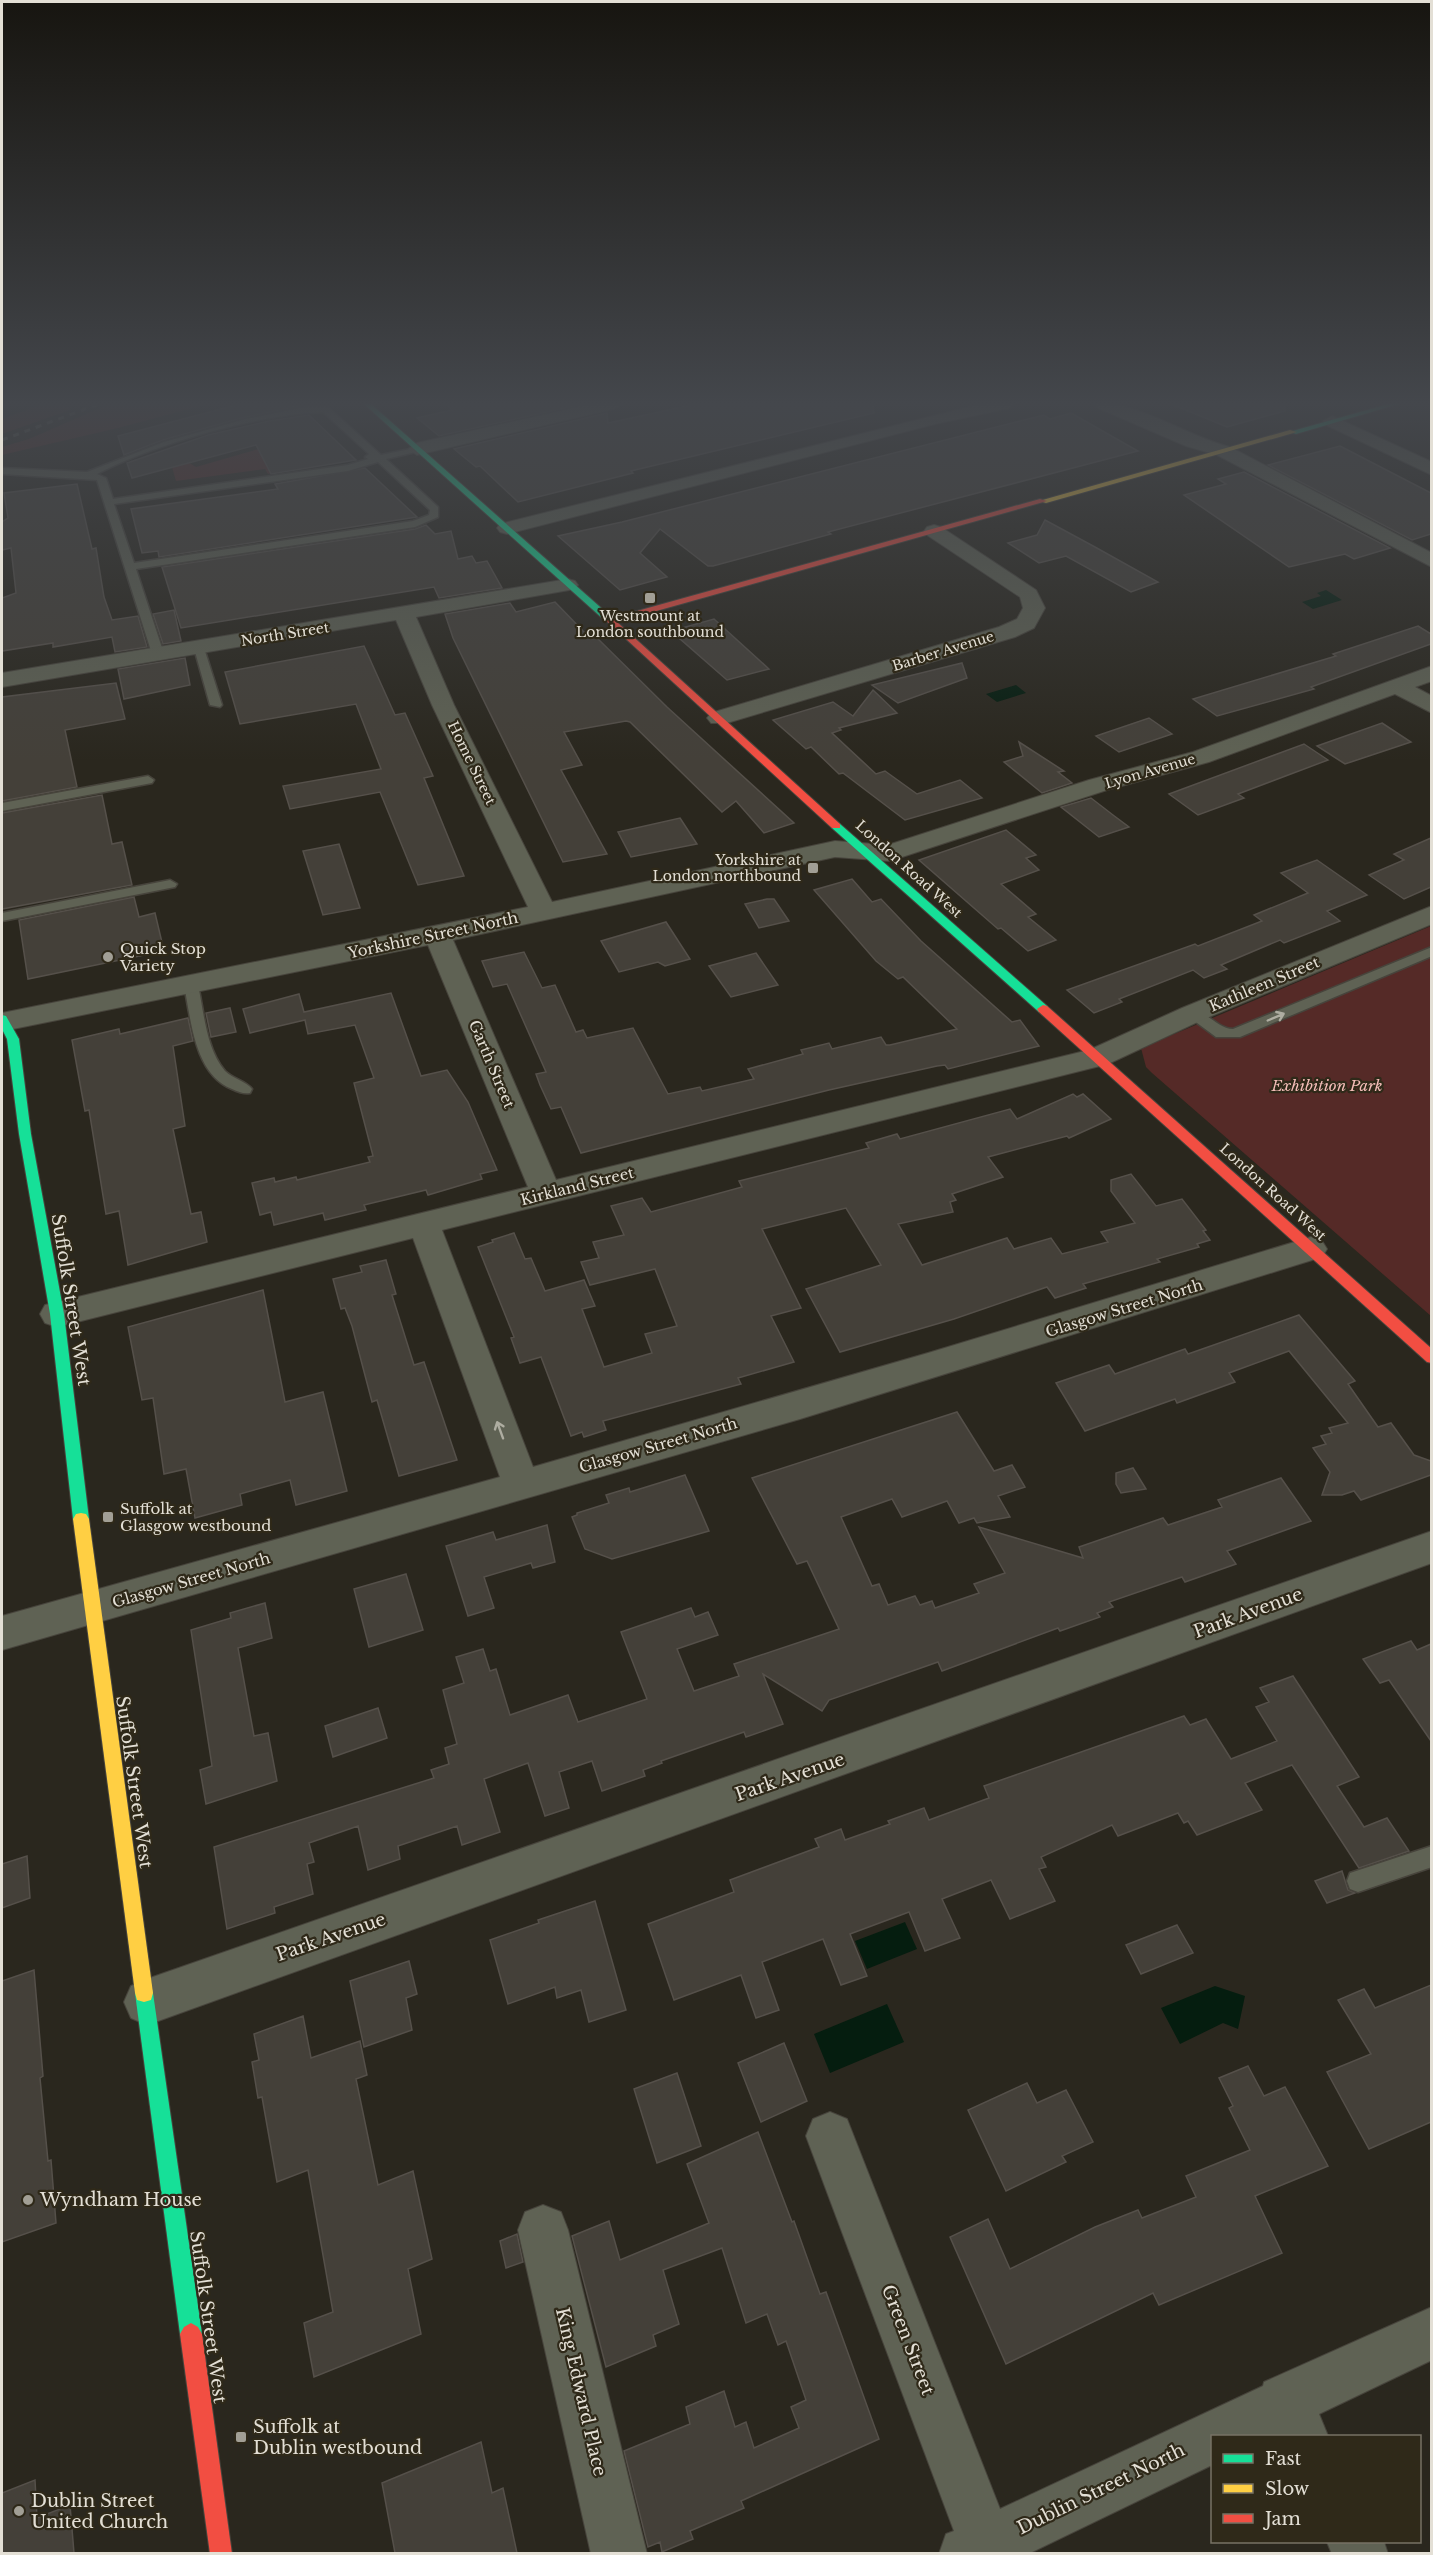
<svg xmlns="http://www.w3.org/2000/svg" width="1433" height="2555" font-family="'Libre Baskerville',serif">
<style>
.green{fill:#552a27}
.water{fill:#051d0f}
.building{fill:#444039;stroke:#55504a;stroke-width:1.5}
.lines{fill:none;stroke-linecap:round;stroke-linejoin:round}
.lane-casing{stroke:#47443c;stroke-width:3}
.street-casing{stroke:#47443c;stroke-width:2}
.fast-casing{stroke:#47443c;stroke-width:2}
.slow-casing{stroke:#47443c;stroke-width:2}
.jam-casing{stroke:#47443c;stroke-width:2}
.lane{fill:#5f6254;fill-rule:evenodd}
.street{fill:#5f6254;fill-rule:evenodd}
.fast{fill:#16e098;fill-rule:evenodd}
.slow{fill:#ffcf43;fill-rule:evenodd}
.jam{fill:#f24e42;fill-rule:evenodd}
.rail{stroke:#606156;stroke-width:3;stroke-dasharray:6 6;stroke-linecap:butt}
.oneway{stroke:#aeada1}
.poi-dot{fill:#a29f95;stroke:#2f2919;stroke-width:2}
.labels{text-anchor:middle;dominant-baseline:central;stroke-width:4.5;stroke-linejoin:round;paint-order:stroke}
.far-poi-label{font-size:14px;fill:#e3dfd5;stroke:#2f2919}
.far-street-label{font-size:14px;fill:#e3dfd5;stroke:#2f2919}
.street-label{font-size:15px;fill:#e3dfd5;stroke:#2f2919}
.poi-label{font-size:15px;fill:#e3dfd5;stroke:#2f2919;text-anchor:start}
.park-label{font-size:15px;font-style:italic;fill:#f4bdb8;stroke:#2f2919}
.near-street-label{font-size:18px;fill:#e3dfd5;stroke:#2f2919}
.near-poi-label{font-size:18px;fill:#e3dfd5;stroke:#2f2919;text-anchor:start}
</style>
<rect width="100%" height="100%" fill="#2a271e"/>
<g class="green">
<path d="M42,404H66L70,410L2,434V419Z"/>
<path d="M109,404H208L118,428L2,455V447L29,439Z"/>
<path d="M272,445L283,471L268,474L265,469L176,481L169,457L131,462C160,451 170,450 196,467Z"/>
<path d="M1431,926V1316L1152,1073L1146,1067L1141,1048Z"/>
</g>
<g class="water">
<path d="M1326,590L1342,600L1313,609L1302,602L1321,596L1317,593Z"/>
<path d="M1016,685L1026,693L997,702L986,694Z"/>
<path d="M905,1922L917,1949L867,1969L855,1941Z"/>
<path d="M1215,1986L1245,1996L1238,2029L1223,2023L1180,2044L1161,2008Z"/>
<path d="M887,2004L904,2042L830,2073L814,2034Z"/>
</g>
<g class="building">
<path d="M240,404L299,406L242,418L163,440L124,455L118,436Z"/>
<path d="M445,404H583L439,436L417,418L452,410Z"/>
<path d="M696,404H873L874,413L631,471L633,473L518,502L480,466L476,467L454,449L607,413L608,423Z"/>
<path d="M1171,404H1284L1285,411L1227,427Z"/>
<path d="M1071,413L1138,451L828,532L831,534L713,566H708L660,529L640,553L667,577L620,590L558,536L622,522L1044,415L1050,419Z"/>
<path d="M309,415L356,460L271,474L256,445L132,478L127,463L208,435L269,421Z"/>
<path d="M1340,446L1431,493V534L1412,540L1268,465Z"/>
<path d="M365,468L417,517L159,557L158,551L142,553L131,509L278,489L275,484Z"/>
<path d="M1244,472L1390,548L1354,559L1345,554L1289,567L1184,495L1226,484L1218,479Z"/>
<path d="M77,484L92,549L96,548L104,597L112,620L138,616L147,647L115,652L112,637L53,647V643L2,651V598L16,593L11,548L2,550V522L8,518L4,493Z"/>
<path d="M1045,520L1095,547L1158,582L1131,592L1066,556L1039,563L1008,543L1037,535Z"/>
<path d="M426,525L435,534L451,531L458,559L472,556L476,563L487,561L502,588L439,598L434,587L181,628L162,567L415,529Z"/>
<path d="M555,602L585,633H592L667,707L794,823L764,833L736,801L722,812L630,722L626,721L564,732L582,765L561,770L607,854L563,862L453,638L445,614L510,603L516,612Z"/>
<path d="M174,610L181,641L163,644L153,614Z"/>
<path d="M714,619L769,669L727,680L671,631Z"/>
<path d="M1418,626L1431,634V644L1311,687L1314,689L1217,716L1193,699L1336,656L1333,654Z"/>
<path d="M364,646L395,715L405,713L433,776L424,778L464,876L418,885L380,792L290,809L283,786L381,769L356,704L240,724L225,672Z"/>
<path d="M185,658L190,685L124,699L118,669Z"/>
<path d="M962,663L967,678L898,703L872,685Z"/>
<path d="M116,683L125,719L65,730L77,787L2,801V697Z"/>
<path d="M873,690L897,713L839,728L841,730L832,733L876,774L885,771L917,794L960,780L982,798L905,820L843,773L839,774L811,747L806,749L773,720L833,702L853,716Z"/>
<path d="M1149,718L1172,734L1119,752L1096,736Z"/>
<path d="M1382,723L1411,742L1345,764L1317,746Z"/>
<path d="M1019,742L1064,771L1058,772L1072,783L1042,793L1004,762L1023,756Z"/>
<path d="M1304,744L1328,760L1238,794L1244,798L1198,815L1169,794Z"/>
<path d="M102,795L112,844L122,842L132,885L2,909V813Z"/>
<path d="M1091,798L1113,815L1129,827L1099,837L1061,807Z"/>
<path d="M680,818L697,844L631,857L618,832Z"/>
<path d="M1006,830L1036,855L1026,858L1039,870L1001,884L1036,914L1028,917L1056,940L1028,951L1001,928L998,929L919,860Z"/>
<path d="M1431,838V887L1404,899L1369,875L1404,860L1394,854Z"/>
<path d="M339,844L360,908L323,915L303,851Z"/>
<path d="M1317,860L1367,895L1327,911L1340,921L1284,943L1280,940L1221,965L1227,969L1204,978L1193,970L1119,999L1122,1002L1094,1013L1067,990L1195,944L1198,946L1262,921L1254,915L1308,893L1281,873Z"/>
<path d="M852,879L872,902L881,899L921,941L1012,1022L1020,1020L1039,1046L948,1069L945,1065L937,1066L829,1090L581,1153L561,1107L551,1109L540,1085L536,1074L546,1072L507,984L493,987L482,961L524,952L542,988L555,985L576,1032L583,1030L587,1038L633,1028L668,1094L700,1087L702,1091L754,1079L748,1069L803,1054L801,1050L829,1043L832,1049L881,1037L886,1045H890L957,1029L903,977L898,979L876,961L814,890Z"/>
<path d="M134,897L139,917L155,913L164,951L28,979L19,920Z"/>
<path d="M767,899H774L789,921L759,928L745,904Z"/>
<path d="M666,922L690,959L665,966L658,962L619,972L601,941Z"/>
<path d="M756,953L778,985L731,997L709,966Z"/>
<path d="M391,993L421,1076L447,1070L468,1102L497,1170L480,1174L482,1179L428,1195L426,1190L364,1205L366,1210L325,1220L323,1213L274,1225L271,1212L260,1215L252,1183L274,1178L275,1182L296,1177L297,1180L370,1162L368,1157L373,1156L354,1083L374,1078L355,1025L308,1034L305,1020L250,1033L243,1009L299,994L304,1012Z"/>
<path d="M230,1008L236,1032L211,1037L206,1013Z"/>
<path d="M188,1018L193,1041L173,1046L185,1126L173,1129L191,1214L201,1212L207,1242L128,1265L119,1211L106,1214L89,1110L85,1111L72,1040L119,1029L120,1034Z"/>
<path d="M1073,1094L1077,1097L1083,1094L1111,1119L1069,1138L1067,1136L988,1157L1003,1177L952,1194L956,1200L950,1202L953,1212L898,1224L922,1265L1007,1238L1014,1249L1051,1238L1062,1254L1108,1242L1101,1232L1135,1223L1111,1191V1180L1131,1174L1156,1206L1182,1199L1206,1230L1203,1231L1210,1240L1197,1244L1199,1247L1157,1259L1160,1262L1083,1284L1086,1288L1055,1298L1047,1287L954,1319L840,1352L806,1289L881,1265L846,1208L762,1229L801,1308L771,1316L794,1362L738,1378L741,1384L603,1421L606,1430L584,1437L582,1432L571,1436L541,1357L520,1363L511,1338L514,1337L478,1247L493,1242L492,1240L514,1233L525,1259L531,1258L545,1291L584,1280L595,1306L582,1309L604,1367L652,1353L645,1334L677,1326L655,1269L590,1285L581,1262L599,1258L593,1242L624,1235L611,1206L642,1198L651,1212L742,1187L739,1181L869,1148L866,1143L897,1134L900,1139L1010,1109L1017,1119Z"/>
<path d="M386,1260L396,1294L392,1295L414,1365L424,1362L457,1460L399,1476L377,1400L372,1402L352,1326L345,1308L341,1309L333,1279L362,1272L360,1266Z"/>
<path d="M263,1290L285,1402L323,1392L347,1491L296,1505L290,1480L240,1494L242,1505L195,1518L186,1469L164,1474L153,1398L142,1400L128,1327Z"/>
<path d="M1299,1315L1355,1381L1348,1384L1378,1427L1391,1423L1414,1455L1431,1461V1475L1361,1500L1354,1491L1342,1495H1322L1330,1472L1313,1448L1326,1444L1321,1436L1332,1433L1329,1428L1348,1423L1289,1351L1229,1373L1235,1382L1177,1403L1175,1399L1085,1431L1056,1383L1109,1365L1115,1374L1185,1349L1188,1354Z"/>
<path d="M957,1412L994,1471L1012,1465L1025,1487L998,1496L1010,1517L977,1523L974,1518L959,1523L947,1501L902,1517L892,1499L841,1517L872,1586L879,1584L888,1605L915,1596L920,1605L932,1601L935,1608L979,1593L974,1584L1005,1573L979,1527L1083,1558L1079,1547L1163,1518L1168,1525L1222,1507L1218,1500L1281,1478L1311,1521L1227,1551L1236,1564L1185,1582L1182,1577L1109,1602L1113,1607L1097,1613L1100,1617L1060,1631L1058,1628L942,1671L938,1662L878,1683L829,1700L822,1711L763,1674L783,1724L746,1737L744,1732L661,1761L662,1763L643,1770L645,1776L602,1791L592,1761L559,1772L569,1808L545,1816L528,1763L484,1779L500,1832L462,1845L457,1826L398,1846L400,1859L368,1870L358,1826L309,1843L314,1862L307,1864L313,1894L274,1907L275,1913L227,1929L214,1847L434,1778L431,1770L449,1764L445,1748L457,1744L443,1690L464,1683L456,1657L483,1649L490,1671L496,1669L510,1715L568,1695L578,1722L647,1699L621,1632L691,1608L695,1617L708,1612L718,1635L677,1649L694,1691L739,1676L734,1664L839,1629L807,1561L797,1564L752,1478Z"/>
<path d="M1133,1468L1146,1489L1121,1493L1116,1484V1473Z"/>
<path d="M685,1475L709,1531L612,1559L585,1549L572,1517L577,1515V1513L609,1503L606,1495L629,1488L630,1492Z"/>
<path d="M547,1525L555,1562L533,1568L531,1563L484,1577L494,1608L468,1616L446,1546L493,1532L496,1540Z"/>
<path d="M406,1574L423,1630L369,1647L354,1589Z"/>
<path d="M265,1603L272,1638L238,1648L254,1736L268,1733L277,1781L206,1804L200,1770L212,1766L191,1630L231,1618L230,1613Z"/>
<path d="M1411,1641L1417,1650L1431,1644V1741L1389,1680L1380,1683L1363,1659Z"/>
<path d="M1293,1676L1359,1777L1337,1786L1364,1827L1387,1818L1409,1851L1359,1868L1292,1765L1245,1783L1262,1810L1197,1835L1188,1821L1184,1823L1178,1813L1118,1836L1112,1825L1041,1857L1046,1867L1039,1869L1055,1901L1010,1919L991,1880L942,1899L960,1938L925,1951L909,1912L850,1934L867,1976L841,1985L823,1939L762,1962L779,2010L756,2018L741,1975L674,2000L648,1924L734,1892L730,1880L819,1847L815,1839L841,1829L845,1840L890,1824L888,1821L924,1808L929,1820L989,1798L984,1786L1184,1716L1190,1725L1206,1719L1231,1759L1277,1741L1256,1707L1269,1702L1260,1688Z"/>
<path d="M378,1708L387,1738L333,1757L325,1726Z"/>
<path d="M27,1856L30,1898L2,1908V1864Z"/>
<path d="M1342,1871L1348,1890L1355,1893L1327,1903L1315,1881Z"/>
<path d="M595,1901L626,2010L589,2022L581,1990L557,1998L555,1987L508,2004L490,1940L539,1923L538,1920Z"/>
<path d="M1177,1925L1193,1953L1141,1974L1126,1945Z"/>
<path d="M409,1961L417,1994L406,1998L412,2030L364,2047L350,1981Z"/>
<path d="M34,1970L43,2076L40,2078L48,2161L51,2160L56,2223L2,2242V1981Z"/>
<path d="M1431,1985V2122L1369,2149L1327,2072L1371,2054L1338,2000L1364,1989L1375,2008Z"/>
<path d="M303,2016L311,2058L360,2041L367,2075L356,2079L378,2185L413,2171L432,2259L408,2269L421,2334L314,2377L304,2323L333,2312L308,2170L277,2182L262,2097L258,2098L252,2062L259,2060L254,2034Z"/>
<path d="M784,2043L807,2101L761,2122L738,2063Z"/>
<path d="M1248,2066L1264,2096L1285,2087L1328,2166L1255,2196L1282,2253L1159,2305L1153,2293L1006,2364L950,2237L988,2219L1010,2269L1095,2227L1138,2210L1142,2218L1196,2197L1186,2176L1250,2150L1229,2108L1233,2106L1219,2078Z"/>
<path d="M677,2073L701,2146L657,2163L634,2089Z"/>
<path d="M1027,2083L1037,2103L1066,2090L1093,2142L1062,2156L1066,2162L1006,2191L968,2110Z"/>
<path d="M758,2132L792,2222L794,2221L820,2294L826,2292L879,2439L741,2501L744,2508L690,2531L693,2539L662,2552L660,2542L648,2547L624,2451L690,2424L686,2407L724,2391L735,2427L746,2422L754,2448L799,2428L791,2407L806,2400L786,2341L778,2345L767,2314L746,2323L722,2248L663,2270L679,2324L653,2335L656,2346L606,2367L572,2236L609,2221L620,2260L709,2223L687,2164Z"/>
<path d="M517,2234L523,2262L506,2268L500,2241Z"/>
<path d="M481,2442L492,2493L503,2488L517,2553H395L382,2483Z"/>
<path d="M35,2480L37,2518L70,2505L74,2553H2V2493Z"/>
</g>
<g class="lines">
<g class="lane-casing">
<g id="lane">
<path d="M305,407H328L381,455L420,447V451L386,459L438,507V517L415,527L136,569L164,654L158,657L152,654L97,480L2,474V468L87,472L164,442L242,420ZM323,412L369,454L365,457L368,459L348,465L113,499L106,478L97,474C156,443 257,415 323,412ZM378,462L430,510L429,515L413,521L134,563L114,504L348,471Z"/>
<path d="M195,646L204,648L222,705L220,707L210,705L194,648Z"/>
<path d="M148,776L154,780L152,783L2,811V803Z"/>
<path d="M170,880L177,884L175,887L2,921V913Z"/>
<path d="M1432,947V956L1240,1037H1216L1185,1014L1187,1011C1204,1006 1216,1029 1233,1029Z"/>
<path d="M191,981L198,985C204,1012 206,1049 225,1071C233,1079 246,1081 252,1089L250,1093C243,1094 239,1092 232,1089C194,1074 191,1019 184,985Z"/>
<path d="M1432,1846V1867L1358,1892L1350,1889L1347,1881L1350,1873Z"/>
</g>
</g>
<g class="street-casing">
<g id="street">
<path d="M592,404H623L614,409L417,455L408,449L417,443Z"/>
<path d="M981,404H1013L1010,408L935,424L507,534L500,532L497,528L500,524Z"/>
<path d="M1095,404C1140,401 1185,436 1230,447L1432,553V567L1217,455L1186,446L1098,408Z"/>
<path d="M1332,416L1432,462V475L1326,425L1323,421Z"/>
<path d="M934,525L941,527L1036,590L1045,608L1034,628L1015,637L727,723H711L707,718L711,713L999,627L1017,619L1023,608L1020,597L927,535L924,531L927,527Z"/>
<path d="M568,579L575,581L578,585L575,589L416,617L454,705L552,902L835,841L888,845L1089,780L1193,752L1432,666V681L1415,687L1432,696V713L1395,694L1209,762L1107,790L899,858L890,861L835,857L453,940L556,1180L1089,1050L1182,1008L1432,906V924L1202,1020L1108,1064L442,1230L533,1467L928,1353L1311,1237L1322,1241L1327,1249L1322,1257L800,1419L2,1650V1616L500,1477L413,1238L57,1327L45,1323L40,1314L45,1305L528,1187L428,945L3,1031L2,1013L528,907L432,705L396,620L2,687V673Z"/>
<path d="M1432,1531V1563L147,2025L131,2018L124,2002L131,1986L147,1979Z"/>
<path d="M830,2112L847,2119L1000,2509L1263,2386L1264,2382L1432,2307V2360L1319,2414L1328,2436H1212V2465L1028,2554H939L946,2534L954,2531L806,2136L813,2119Z"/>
<path d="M543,2205L561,2212L568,2230L647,2554H591L518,2230L525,2212Z"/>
<path d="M1327,2542H1384L1388,2554H1332Z"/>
</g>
</g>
<g class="fast-casing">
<g id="fast">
<path d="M364,404H371L608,614V618H602Z"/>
<path d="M1388,404H1399L1296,434L1289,432Z"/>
<path d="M836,823L840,824L1047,1006L1049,1009L1047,1012H1039L832,828V824Z"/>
<path d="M2,1015L6,1016L19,1039L31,1134L64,1314L89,1519L86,1524L81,1525L76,1524L73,1519L50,1314L19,1134L7,1039L2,1029Z"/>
<path d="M144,1984L151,1986L153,1993L202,2334L198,2341L191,2345L184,2341L180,2334L135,1993L137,1986Z"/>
</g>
</g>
<g class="slow-casing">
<g id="slow">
<path d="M1290,430L1297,432L1046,503L1039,501Z"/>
<path d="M81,1513L86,1514L89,1519L153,1993L151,2000L144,2002L137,2000L135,1993L73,1519L76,1514Z"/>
</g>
</g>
<g class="jam-casing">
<g id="jam">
<path d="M1040,499L1047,501L617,622L840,824V828H832L601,616L605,613L612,618Z"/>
<path d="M1043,1005L1047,1006L1432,1349V1363L1427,1362L1039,1012L1037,1009Z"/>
<path d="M191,2323L198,2327L202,2334L232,2554H210L180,2334L184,2327Z"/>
</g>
</g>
<use href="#lane" class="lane"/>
<use href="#street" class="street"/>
<use href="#fast" class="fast"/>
<use href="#slow" class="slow"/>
<use href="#jam" class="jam"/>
<path class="rail" d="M2,440L99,404"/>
</g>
<defs><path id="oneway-shaft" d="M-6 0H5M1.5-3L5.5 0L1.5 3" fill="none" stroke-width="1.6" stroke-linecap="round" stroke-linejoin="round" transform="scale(1.5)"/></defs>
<g class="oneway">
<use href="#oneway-shaft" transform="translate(1276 1017) rotate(-23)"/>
<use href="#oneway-shaft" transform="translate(500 1430) rotate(-110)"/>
</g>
<linearGradient id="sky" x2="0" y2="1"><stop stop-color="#171510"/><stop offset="0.53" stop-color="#44474c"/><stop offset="1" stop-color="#44474c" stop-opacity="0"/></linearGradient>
<rect width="1433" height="761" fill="url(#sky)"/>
<g class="poi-dot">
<rect x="644" y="592" width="12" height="12" rx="3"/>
<rect x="807" y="862" width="12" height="12" rx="3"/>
<circle cx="108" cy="957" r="6"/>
<rect x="102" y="1511" width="12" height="12" rx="3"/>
<circle cx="28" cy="2200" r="6"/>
<rect x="235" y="2431" width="12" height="12" rx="3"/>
<circle cx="19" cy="2511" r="6"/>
</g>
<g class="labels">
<g class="far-poi-label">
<text x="650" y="616">Westmount at<tspan x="650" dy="16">London southbound</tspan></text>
<text x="801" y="860" text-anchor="end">Yorkshire at<tspan x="801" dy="16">London northbound</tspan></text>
</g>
<g class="far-street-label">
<text transform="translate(285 634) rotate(-9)">North Street</text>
<text transform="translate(943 651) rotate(-17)">Barber Avenue</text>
<text transform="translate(472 763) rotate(64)">Home Street</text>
<text transform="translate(1150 771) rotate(-16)">Lyon Avenue</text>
<text transform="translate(909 869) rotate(42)">London Road West</text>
<text transform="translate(1273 1192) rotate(42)">London Road West</text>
</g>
<g class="street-label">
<text transform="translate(433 935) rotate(-12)">Yorkshire Street North</text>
<text transform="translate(1264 984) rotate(-23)">Kathleen Street</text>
<text transform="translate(492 1064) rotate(67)">Garth Street</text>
<text transform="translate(577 1186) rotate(-14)">Kirkland Street</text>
<text transform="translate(1124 1308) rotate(-17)">Glasgow Street North</text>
<text transform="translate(658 1445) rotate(-16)">Glasgow Street North</text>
<text transform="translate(191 1580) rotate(-16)">Glasgow Street North</text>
</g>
<g class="poi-label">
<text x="120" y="948">Quick Stop<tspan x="120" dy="17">Variety</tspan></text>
<text x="120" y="1508">Suffolk at<tspan x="120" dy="17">Glasgow westbound</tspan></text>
</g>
<g class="park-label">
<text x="1327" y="1085">Exhibition Park</text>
</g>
<g class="near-street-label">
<text transform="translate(71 1300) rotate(81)">Suffolk Street West</text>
<text transform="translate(1248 1613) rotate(-20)">Park Avenue</text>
<text transform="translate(790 1777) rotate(-19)">Park Avenue</text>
<text transform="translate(134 1782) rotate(82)">Suffolk Street West</text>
<text transform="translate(331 1937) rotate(-19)">Park Avenue</text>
<text transform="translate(208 2317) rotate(82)">Suffolk Street West</text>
<text transform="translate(908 2340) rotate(69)">Green Street</text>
<text transform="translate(581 2392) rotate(77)">King Edward Place</text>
<text transform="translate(1101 2489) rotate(-26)">Dublin Street North</text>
</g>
<g class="near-poi-label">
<text x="40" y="2200">Wyndham House</text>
<text x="253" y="2427">Suffolk at<tspan x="253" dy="21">Dublin westbound</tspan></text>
<text x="31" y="2501">Dublin Street<tspan x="31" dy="21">United Church</tspan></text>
</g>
</g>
<rect width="1433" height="2555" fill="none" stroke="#e3dfd5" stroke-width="6"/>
<rect x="1211" y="2435" width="210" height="108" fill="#2f2919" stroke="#777264" stroke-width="1.5"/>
<rect x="1223" y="2454" width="30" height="9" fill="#16e098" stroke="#777264" stroke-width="1.5"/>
<text x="1265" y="2465" font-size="18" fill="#e3dfd5">Fast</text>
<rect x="1223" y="2484" width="30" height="9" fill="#ffcf43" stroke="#777264" stroke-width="1.5"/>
<text x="1265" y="2495" font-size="18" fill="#e3dfd5">Slow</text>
<rect x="1223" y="2514" width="30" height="9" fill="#f24e42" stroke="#777264" stroke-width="1.5"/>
<text x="1265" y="2525" font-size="18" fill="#e3dfd5">Jam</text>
</svg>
